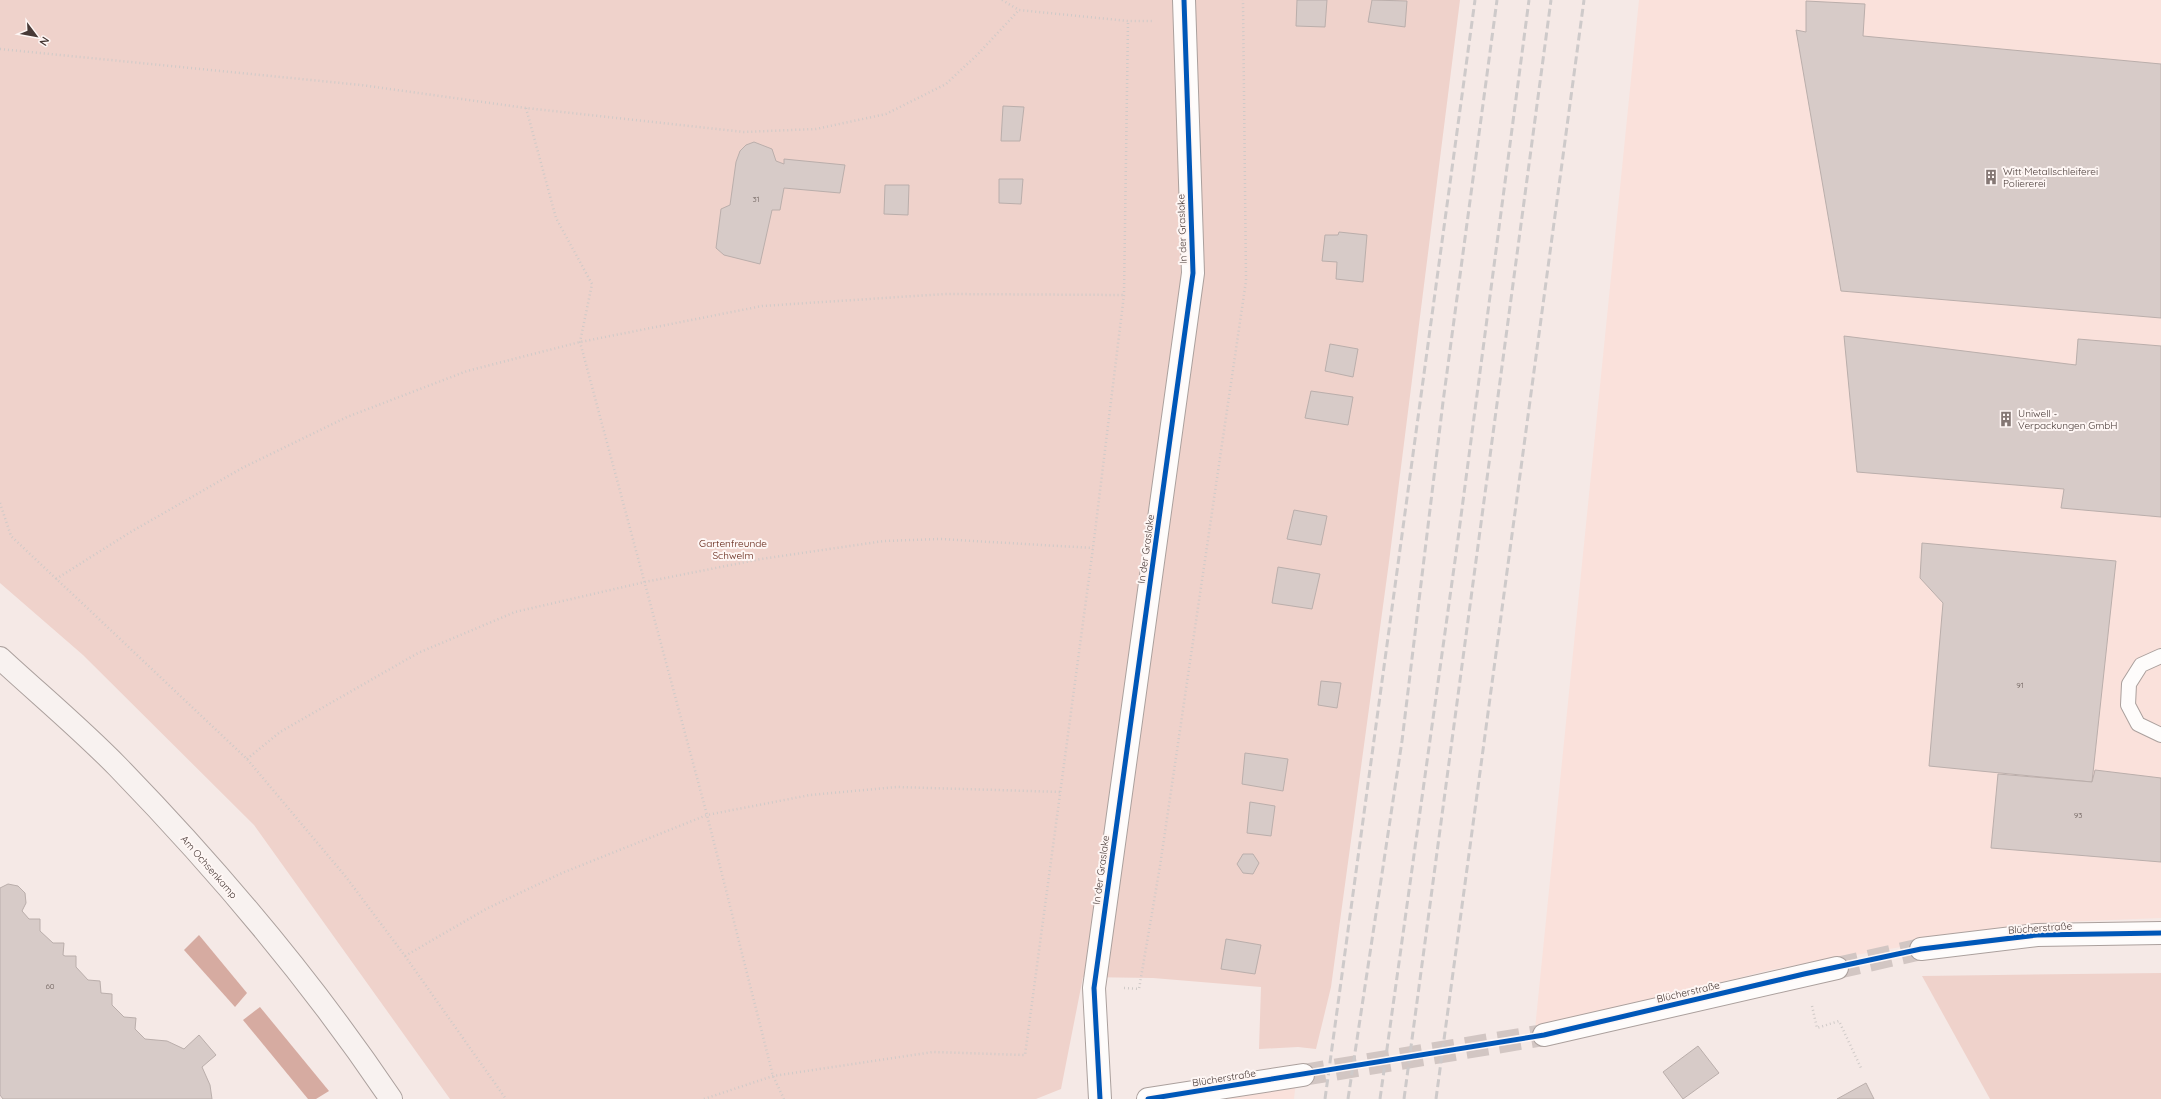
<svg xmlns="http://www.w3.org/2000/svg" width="2161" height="1099" font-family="Quicksand,sans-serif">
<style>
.built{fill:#fae1db}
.green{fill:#efd2cb}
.water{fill:#d6aba1}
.building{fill:#d7cbc8;stroke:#baaeab}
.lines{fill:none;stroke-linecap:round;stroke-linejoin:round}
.minor-tunnel{stroke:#d2c6c3;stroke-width:22;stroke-dasharray:22 11;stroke-linecap:butt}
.service-casing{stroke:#aba09d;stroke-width:16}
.minor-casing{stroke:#aba09d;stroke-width:24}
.secondary-casing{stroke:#aba09d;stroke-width:24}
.path{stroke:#cfcac8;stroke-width:2.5;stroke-dasharray:1 3;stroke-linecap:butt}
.service{stroke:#fefcfb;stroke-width:14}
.minor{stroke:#fefcfb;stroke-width:22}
.secondary{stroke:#f8f2f0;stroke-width:22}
.rail{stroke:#cecaca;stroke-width:3;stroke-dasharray:8 4;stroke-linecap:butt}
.cycleway-casing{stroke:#fef6f4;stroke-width:8}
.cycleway{stroke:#0057b8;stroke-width:5}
.labels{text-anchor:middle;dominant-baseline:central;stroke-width:4;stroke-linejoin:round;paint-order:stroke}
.number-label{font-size:8px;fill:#6b5e5a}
.poi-label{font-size:10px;fill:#473936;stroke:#fef6f4;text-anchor:start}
.street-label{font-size:10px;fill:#473936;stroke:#fef6f4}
.park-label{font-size:10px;fill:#581606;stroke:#fef6f4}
</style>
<rect width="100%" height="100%" fill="#f5e9e6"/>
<g class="built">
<path d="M1639,0H2161V918L2038,923L1770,970L1535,1029Z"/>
<path d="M1296,1081L1294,1099H1222Z"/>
</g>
<g class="green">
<path d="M0,0H1460L1389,562L1331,987L1316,1049L1298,1047L1259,1049L1261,987L1153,978L1083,977L1061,1089L1036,1099H450L254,825L83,655L0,583Z"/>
<path d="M2161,973V1099H1990L1922,976Z"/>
</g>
<g class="water">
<path d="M199,935L247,993L235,1007L184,950Z"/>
<path d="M260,1007L329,1091L316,1099H308L243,1020Z"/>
</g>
<g class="building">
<path d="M1297,0H1327L1325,27L1296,26Z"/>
<path d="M1372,0L1407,1L1405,27L1368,22Z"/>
<path d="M1806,1L1865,4L1863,36L2161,64V318L1841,291L1796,30L1806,32Z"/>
<path d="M1003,106L1024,107L1020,141H1001Z"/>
<path d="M754,142L772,149L776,161L784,164V159L845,165L840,193L784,188L780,210H772L760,264L724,255L716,248L721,209L730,205L736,162L740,151L746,145Z"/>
<path d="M999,179H1023L1021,204L999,203Z"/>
<path d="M885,185H909L908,215L884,214Z"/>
<path d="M1339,232L1367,235L1363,282L1336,279L1337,262L1322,261L1325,235H1338Z"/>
<path d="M1844,336L2076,365L2078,339L2161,346V517L2061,508L2064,489L1857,472Z"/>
<path d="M1330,344L1358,349L1353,377L1325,371Z"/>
<path d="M1311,391L1353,397L1348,425L1305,418Z"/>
<path d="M1294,510L1327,516L1321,545L1287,539Z"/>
<path d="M1922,543L2116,561L2092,782L1929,766L1943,603L1920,578Z"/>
<path d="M1278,567L1320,574L1312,609L1272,603Z"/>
<path d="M1321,681L1341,683L1337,708L1318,705Z"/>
<path d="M1245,753L1288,759L1283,791L1242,784Z"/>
<path d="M2095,770L2161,778V862L1991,848L1998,774L2092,782Z"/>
<path d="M1250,802L1275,806L1271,836L1247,833Z"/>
<path d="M1243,854H1253L1259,863L1253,874L1243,873L1237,864Z"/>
<path d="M8,884L18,886L25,893L26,903L22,911L29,919H40V931L53,943H64L63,955L65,956H76V967L88,980L100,981L101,993L112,994V1005L124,1017L136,1018L135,1029L145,1039L167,1041L184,1049L199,1035L216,1055L202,1067L210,1085L212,1099H3L0,1095V888Z"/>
<path d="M1226,939L1261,945L1255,974L1221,969Z"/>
<path d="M1698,1046L1719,1073L1683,1099L1663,1072Z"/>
<path d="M1866,1083L1874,1099H1837Z"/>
</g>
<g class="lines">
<g class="minor-tunnel">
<path d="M1837,968L1921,949"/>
<path d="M1303,1075L1544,1035"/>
</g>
<g class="service-casing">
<path id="service" d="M2161,656L2141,665L2129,684L2128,705L2138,724L2161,735"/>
</g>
<g class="minor-casing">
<g id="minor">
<path d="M1921,949L2037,935L2161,933"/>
<path d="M1544,1035L1837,968"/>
<path d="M1100,1099L1094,988L1193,273L1184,0"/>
<path d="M1148,1099L1303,1075"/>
</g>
</g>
<g class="secondary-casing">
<path id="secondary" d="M0,658C39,694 81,729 118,767C218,870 311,980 391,1099"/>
</g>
<g class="path">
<path d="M1002,0L1019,10L1128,21H1154"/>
<path d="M0,49L361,85L526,108L744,132L816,129L886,114L946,84L978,54L1019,10"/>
<path d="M526,108L556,218L592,284L580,342L707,815L773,1076L784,1099"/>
<path d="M0,503L11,536L247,759L346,877L405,956L506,1099"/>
<path d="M56,579L129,533L244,467L347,417L467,371L580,342L762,306L945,294L1124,295"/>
<path d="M247,759L280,732L418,653L515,612L645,582L761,559L884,541L940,539L1093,548"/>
<path d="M405,956L486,909L562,873L707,815L810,795L897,787L1062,792"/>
<path d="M1124,988L1139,989L1160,866L1246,281L1243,0"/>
<path d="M1812,1006L1817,1028L1839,1021L1861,1068"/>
<path d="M704,1099L773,1076L933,1052L1025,1055L1093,548L1124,295L1128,21"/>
</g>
<use href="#service" class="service"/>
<use href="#minor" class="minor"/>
<use href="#secondary" class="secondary"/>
<g class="rail">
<path d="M1325,1099L1475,0"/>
<path d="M1348,1099L1402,741L1443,402L1497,0"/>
<path d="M1380,1099L1458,539L1529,0"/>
<path d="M1404,1099L1551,0"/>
<path d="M1436,1099L1584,0"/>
</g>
<g class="cycleway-casing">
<g id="cycleway">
<path d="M1100,1099L1094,988L1193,273L1184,0"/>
<path d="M1148,1099L1544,1035L1804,974L1921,949L2037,935L2161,933"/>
</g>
</g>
<use href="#cycleway" class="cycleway"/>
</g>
<defs>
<g id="building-bare" transform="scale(1.2)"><path d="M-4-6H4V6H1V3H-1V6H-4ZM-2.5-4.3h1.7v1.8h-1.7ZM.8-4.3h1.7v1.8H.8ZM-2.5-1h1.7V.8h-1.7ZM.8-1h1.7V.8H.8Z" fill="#847774" stroke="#fef6f4" stroke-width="2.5" paint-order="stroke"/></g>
</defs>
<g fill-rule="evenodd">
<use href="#building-bare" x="1991" y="177"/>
<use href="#building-bare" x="2006" y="419"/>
</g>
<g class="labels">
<g class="number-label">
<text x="756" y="199">31</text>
<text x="2020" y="685">91</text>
<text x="2078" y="815">93</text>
<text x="50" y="986">60</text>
</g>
<g class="poi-label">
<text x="2003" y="171">Witt Metallschleiferei<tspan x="2003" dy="12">Poliererei</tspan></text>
<text x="2018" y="413">Uniwell -<tspan x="2018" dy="12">Verpackungen GmbH</tspan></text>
</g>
<g class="street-label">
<text transform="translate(1182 229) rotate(-92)">In der Graslake</text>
<text transform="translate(1146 549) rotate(-82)">In der Graslake</text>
<text transform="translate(209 867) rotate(49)">Am Ochsenkamp</text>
<text transform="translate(1101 870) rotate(-82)">In der Graslake</text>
<text transform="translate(2040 928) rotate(-4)">Blücherstraße</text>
<text transform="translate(1688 992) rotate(-13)">Blücherstraße</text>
<text transform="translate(1224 1078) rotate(-9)">Blücherstraße</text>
</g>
<g class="park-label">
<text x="733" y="543">Gartenfreunde<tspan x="733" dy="12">Schwelm</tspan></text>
</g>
</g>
<g transform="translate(36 36) rotate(122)" stroke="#fef6f4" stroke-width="3" paint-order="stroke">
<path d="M0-3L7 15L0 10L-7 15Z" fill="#473936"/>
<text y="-6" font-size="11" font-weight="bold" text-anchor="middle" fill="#473936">N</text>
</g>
</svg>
